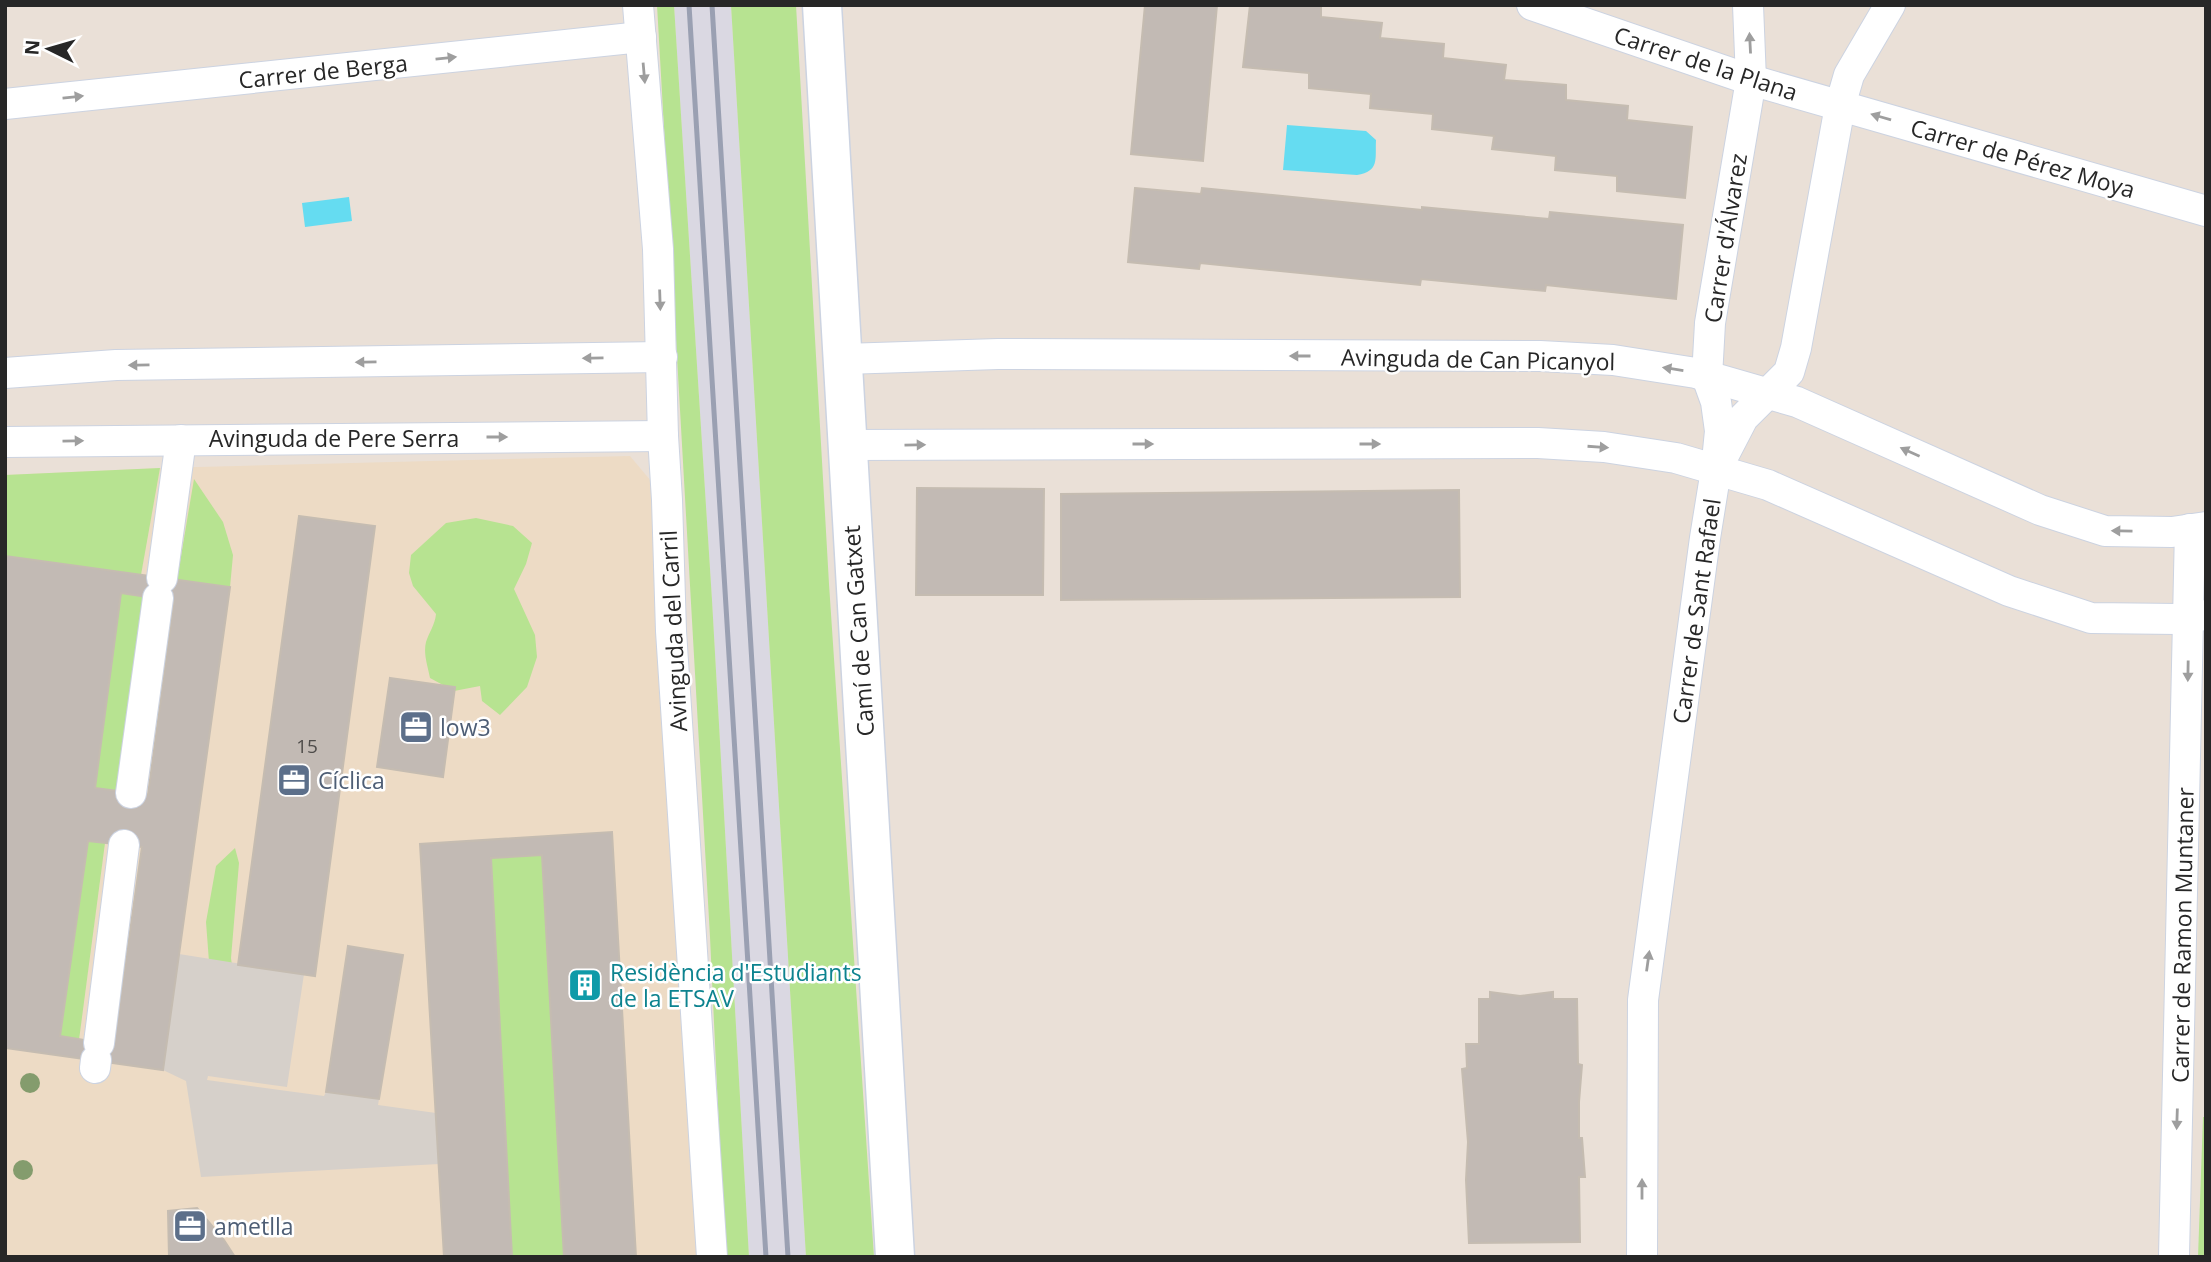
<svg xmlns="http://www.w3.org/2000/svg" width="2211" height="1262" font-family="'Open Sans',sans-serif">
<style>
.industrial{fill:#dad8e2}
.education{fill:#eddbc5}
.green{fill:#b7e391}
.plaza{fill:#d6d0ca}
.water{fill:#65dcf1}
.building{fill:#c2bab4;stroke:#c5bcb1;stroke-width:2;fill-rule:evenodd}
.lines{fill:none;stroke-linecap:round;stroke-linejoin:round}
.street-casing{stroke:#ccd3e1;stroke-width:32}
.secondary-casing{stroke:#ccd3e1;stroke-width:41}
.street{stroke:#fff;stroke-width:30}
.secondary{stroke:#fff;stroke-width:38}
.rail{stroke:#9aa0b2;stroke-width:5}
.tree{fill:#849c6d}
.oneway{fill:#9e9e9e}
.labels{text-anchor:middle;dominant-baseline:central;stroke-width:5;stroke-linejoin:round;paint-order:stroke}
.number-label{font-size:19px;fill:#4e4c4a}
.street-label{font-size:23px;fill:#272727;stroke:#fff}
.service-label{font-size:23px;fill:#4e5e75;stroke:#fff;text-anchor:start}
.culture-label{font-size:23px;fill:#0d838f;stroke:#fff;text-anchor:start}
</style>
<rect width="100%" height="100%" fill="#eae0d7"/>
<path class="industrial" d="M674,5H731L806,1257H749L712,600Z"/>
<path class="education" d="M630,456L667,500L712,1257H5V475L160,468Z"/>
<g class="green">
<path d="M657,5H674L712,600L749,1257H725L710,937Z"/>
<path d="M731,5H796L829,584L874,1257H806Z"/>
<path d="M160,468L141,575L5,556V475Z"/>
<path d="M194,479L223,522L233,555L230,587L177,580Z"/>
<path d="M476,518L513,526L532,543L526,564L514,589L535,635L537,657L527,687L500,715L482,701L480,686L454,691L430,678C428,667 423,654 426,642C429,632 435,625 436,614L413,586L409,573L411,555L446,523Z"/>
<path d="M121,593L144,596L116,791L95,788Z"/>
<path d="M88,841L105,843L79,1040L60,1036Z"/>
<path d="M235,848L239,863L231,958L233,973L210,975L206,922L216,866Z"/>
<path d="M542,855L564,1257H512L491,858Z"/>
<path d="M2203,1117H2206V1257H2198Z"/>
</g>
<path class="plaza" d="M179,954L304,974L287,1087L208,1076L207,1080L324,1096L326,1092L379,1099L378,1105L436,1113L439,1164L201,1177L186,1081L163,1070Z"/>
<g class="water">
<path d="M1287,125L1366,131L1376,140C1375,159 1380,171 1357,175L1283,170Z"/>
<path d="M349,197L352,221L305,227L302,203Z"/>
</g>
<g class="building">
<path d="M1145,5H1217L1203,161L1131,154Z"/>
<path d="M1250,5H1321V17L1382,23L1380,38L1444,44L1443,58L1506,65L1504,80L1566,85V100L1628,106L1627,120L1692,127L1685,198L1617,191V176L1555,170L1556,156L1492,149L1494,136L1432,129L1433,114L1370,108L1371,94L1309,88V73L1243,67Z"/>
<path d="M1135,188L1201,194L1202,188L1422,210V207L1549,219L1550,212L1683,225L1676,299L1546,285L1545,291L1421,279L1420,285L1200,263L1199,269L1128,262Z"/>
<path d="M917,488L1044,489L1043,595H916Z"/>
<path d="M1459,490L1460,597L1061,600V494Z"/>
<path d="M299,516L375,526L315,976L238,965Z"/>
<path d="M5,556L230,587L163,1070L5,1048ZM121,593L174,601L148,795L95,788ZM88,841L142,847L114,1045L60,1036Z"/>
<path d="M390,678L455,687L443,777L377,767Z"/>
<path d="M612,832L636,1257H564L542,855L491,858L512,1257H444L420,844Z"/>
<path d="M348,946L403,955L379,1099L326,1092Z"/>
<path d="M1490,992L1520,996L1553,992V999H1577L1578,1064L1582,1065L1579,1102V1138H1582L1585,1177H1579L1580,1242L1469,1243L1466,1180L1468,1142L1462,1069L1467,1068L1466,1044H1479V999H1490Z"/>
<path d="M197,1208L224,1240L235,1257H169L168,1211Z"/>
</g>
<g class="lines">
<g class="street-casing">
<g id="street">
<path d="M638,5L658,249L663,436L667,500L671,631L712,1257"/>
<path d="M1532,5L1751,80L2206,211"/>
<path d="M5,104L641,37"/>
<path d="M844,359L998,354L1540,356L1613,360L1696,373L1797,402L2040,510L2105,531L2172,532L2206,527"/>
<path d="M5,373L116,365L662,357"/>
<path d="M5,442L663,436"/>
<path d="M847,445L1538,443L1604,447L1676,458L1768,485L2009,591L2091,618L2178,619L2206,615"/>
<path d="M1717,461L1720,431L1716,402L1707,377L1710,323L1751,80L1748,5"/>
<path d="M162,578L181,440"/>
<path d="M131,793L158,598"/>
<path d="M99,1043L124,845"/>
<path d="M95,1068L96,1060"/>
<path d="M1642,1257L1643,1000L1705,538L1716,470L1743,418L1789,372L1796,348L1840,106L1849,75L1890,5"/>
<path d="M2174,1257L2190,529"/>
</g>
</g>
<g class="secondary-casing">
<path id="secondary" d="M822,5L895,1257"/>
</g>
<use href="#street" class="street"/>
<use href="#secondary" class="secondary"/>
<g class="rail">
<path d="M689,5L766,1257"/>
<path d="M712,5L788,1257"/>
</g>
</g>
<g class="tree">
<circle cx="30" cy="1083" r="10"/>
<circle cx="23" cy="1170" r="10"/>
</g>
<defs><path id="oneway-solid" d="M-6-.8H1V-3.2L6.5 0L1 3.2V.8H-6Z" transform="scale(1.75)"/></defs>
<g class="oneway">
<use href="#oneway-solid" transform="translate(1750 43) rotate(-93)"/>
<use href="#oneway-solid" transform="translate(446 58) rotate(-6)"/>
<use href="#oneway-solid" transform="translate(644 73) rotate(85)"/>
<use href="#oneway-solid" transform="translate(73 97) rotate(-6)"/>
<use href="#oneway-solid" transform="translate(1881 117) rotate(-164)"/>
<use href="#oneway-solid" transform="translate(660 300) rotate(88)"/>
<use href="#oneway-solid" transform="translate(1300 356) rotate(180)"/>
<use href="#oneway-solid" transform="translate(593 358) rotate(179)"/>
<use href="#oneway-solid" transform="translate(366 362) rotate(179)"/>
<use href="#oneway-solid" transform="translate(139 365) rotate(179)"/>
<use href="#oneway-solid" transform="translate(1673 369) rotate(-171)"/>
<use href="#oneway-solid" transform="translate(497 437)"/>
<use href="#oneway-solid" transform="translate(73 441) rotate(-1)"/>
<use href="#oneway-solid" transform="translate(1143 444)"/>
<use href="#oneway-solid" transform="translate(1370 444)"/>
<use href="#oneway-solid" transform="translate(915 445) rotate(-1)"/>
<use href="#oneway-solid" transform="translate(1598 447) rotate(4)"/>
<use href="#oneway-solid" transform="translate(1910 452) rotate(-156)"/>
<use href="#oneway-solid" transform="translate(2122 531) rotate(-179)"/>
<use href="#oneway-solid" transform="translate(2188 671) rotate(91)"/>
<use href="#oneway-solid" transform="translate(1648 961) rotate(-82)"/>
<use href="#oneway-solid" transform="translate(2177 1119) rotate(92)"/>
<use href="#oneway-solid" transform="translate(1642 1189) rotate(-90)"/>
</g>
<defs>
<g id="office-square" transform="scale(1.75)"><rect x="-9" y="-9" width="18" height="18" rx="4" fill="#5c6f8a" stroke="#fff"/><path d="M-6-3h4V-5.5h4V-3h4V5H-6ZM-1-4.5V-3h2v-1.5ZM-6 0V1H6V0Z" fill="#fff"/></g>
<g id="building-square" transform="scale(1.75)"><rect x="-9" y="-9" width="18" height="18" rx="4" fill="#0f9aa8" stroke="#fff"/><path d="M-4-6H4V6H1V3H-1V6H-4ZM-2.5-4.3h1.7v1.8h-1.7ZM.8-4.3h1.7v1.8H.8ZM-2.5-1h1.7V.8h-1.7ZM.8-1h1.7V.8H.8Z" fill="#fff"/></g>
</defs>
<g fill-rule="evenodd">
<use href="#office-square" x="416" y="727"/>
<use href="#office-square" x="294" y="780"/>
<use href="#building-square" x="585" y="985"/>
<use href="#office-square" x="190" y="1226"/>
</g>
<g class="labels">
<g class="number-label">
<text x="307" y="746">15</text>
</g>
<g class="street-label">
<text transform="translate(1706 63) rotate(18)">Carrer de la Plana</text>
<text transform="translate(323 71) rotate(-6)">Carrer de Berga</text>
<text transform="translate(2023 158) rotate(16)">Carrer de Pérez Moya</text>
<text transform="translate(1725 238) rotate(-81)">Carrer d'Álvarez</text>
<text transform="translate(1478 359) rotate(1)">Avinguda de Can Picanyol</text>
<text x="334" y="438">Avinguda de Pere Serra</text>
<text transform="translate(1696 611) rotate(-82)">Carrer de Sant Rafael</text>
<text transform="translate(673 631) rotate(-93)">Avinguda del Carril</text>
<text transform="translate(858 631) rotate(-94)">Camí de Can Gatxet</text>
<text transform="translate(2182 935) rotate(-89)">Carrer de Ramon Muntaner</text>
</g>
<g class="service-label">
<text x="440" y="727">low3</text>
<text x="318" y="780">Cíclica</text>
<text x="214" y="1226">ametlla</text>
</g>
<g class="culture-label">
<text x="610" y="972">Residència d'Estudiants<tspan x="610" dy="26">de la ETSAV</tspan></text>
</g>
</g>
<rect width="2211" height="1262" fill="none" stroke="#272727" stroke-width="14"/>
<g transform="translate(49 49) rotate(275)" stroke="#ffffff" stroke-width="5" paint-order="stroke">
<path d="M0-5L12 26L0 18L-12 26Z" fill="#272727"/>
<text y="-10" font-size="19" font-weight="bold" text-anchor="middle" fill="#272727">N</text>
</g>
</svg>
